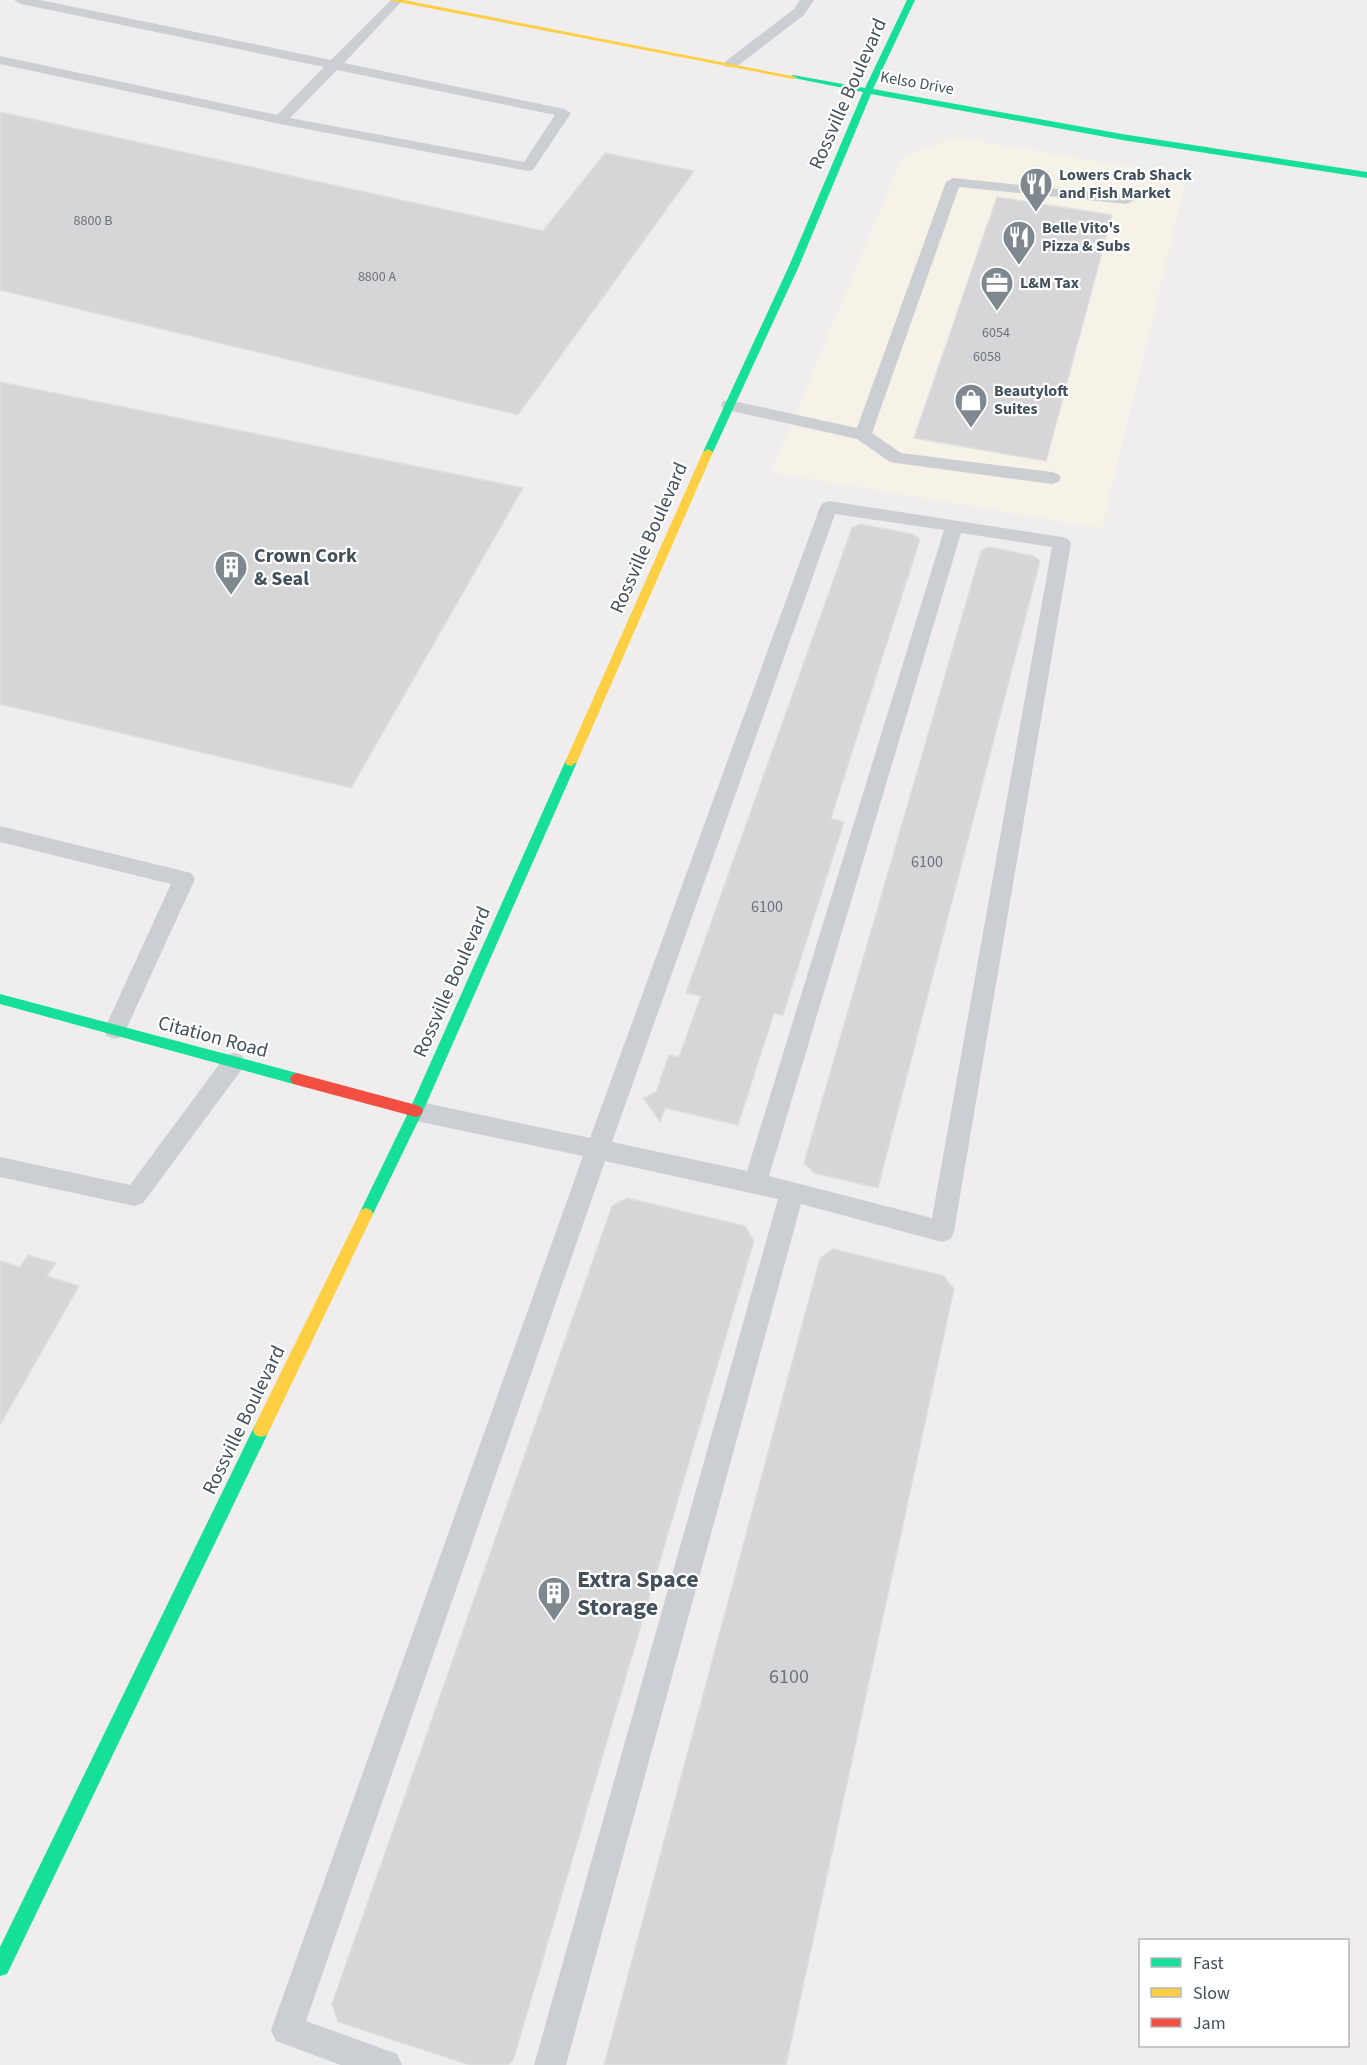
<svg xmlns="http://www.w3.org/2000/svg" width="1367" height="2065" font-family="'Source Sans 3',sans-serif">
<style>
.commercial{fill:#f7f2e8}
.building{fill:#d6d5d7;stroke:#e0dfe0;stroke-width:1.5}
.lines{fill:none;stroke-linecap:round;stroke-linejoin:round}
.lane{fill:#cbced2;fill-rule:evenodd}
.fast{fill:#16e098;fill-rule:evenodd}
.slow{fill:#ffcf43;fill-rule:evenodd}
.jam{fill:#f24e42;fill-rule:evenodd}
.labels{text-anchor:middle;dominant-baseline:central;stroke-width:4.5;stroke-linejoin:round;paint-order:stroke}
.far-number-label{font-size:14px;fill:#69737c}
.far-street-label{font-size:16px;fill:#43505c;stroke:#fff}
.far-poi-label{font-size:16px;font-weight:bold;fill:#43505c;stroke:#fff;text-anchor:start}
.number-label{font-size:16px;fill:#69737c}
.street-label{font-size:20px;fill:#43505c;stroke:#fff}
.poi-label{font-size:20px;font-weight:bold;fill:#43505c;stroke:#fff;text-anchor:start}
.near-number-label{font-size:20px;fill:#69737c}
.near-poi-label{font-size:24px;font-weight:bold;fill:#43505c;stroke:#fff;text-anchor:start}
</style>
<rect width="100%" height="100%" fill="#efeded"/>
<path class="commercial" d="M955,137L1187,177L1102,528L771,472L902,157Z"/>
<g class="building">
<path d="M0,112L543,231L605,153L694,171L518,415L0,290Z"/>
<path d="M997,197L1112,215L1046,461L914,438Z"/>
<path d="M0,382L523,488L351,788L0,704Z"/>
<path d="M860,524L912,534L920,539L831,818L844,822L783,1015L774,1013L738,1125L665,1108L660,1122L643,1098L656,1092L669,1055L679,1057L701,996L686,993L852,528Z"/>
<path d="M989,547L1034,556L1040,561L878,1188L814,1173L804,1163L981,551Z"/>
<path d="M627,1198L745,1226L754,1241L513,2061L508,2065H470L338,2022L332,2004L612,1206Z"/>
<path d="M833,1249L944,1276L954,1289L786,2065H604L820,1258Z"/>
<path d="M28,1255L56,1263L47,1276L79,1286L0,1425V1261L20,1267Z"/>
</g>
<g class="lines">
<g class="lane">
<path d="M14,0H40L331,60L391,0H403L344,63L564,109L571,113L533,170L528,171L280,124L0,64V56L277,115L324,67L21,4ZM337,70L555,115L524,162L290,118Z"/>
<path d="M800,0H814L804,15L736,67H726L724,64L726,61L794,9Z"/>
<path d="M953,178L1127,196L1134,200L1127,204L959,187L872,433L901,453L1052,472L1058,474L1061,478L1058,482L1052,484L896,463L890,462L857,439L723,409L721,405L723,401L729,400L857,428L946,182Z"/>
<path d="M829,501L1062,537L1068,539L1071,543L954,1231L951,1239L942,1242L801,1204L566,2065H534L778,1199L605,1161L306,2021L397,2054L402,2065H341L276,2041L271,2030L583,1156L416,1121L408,1118L404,1111L408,1104L416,1101L590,1138L820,507L823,503ZM835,514L944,530L747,1171L612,1142ZM961,533L1052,547L932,1218L769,1176Z"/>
<path d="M0,826L191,873L195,879L123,1036L115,1039L107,1036L104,1030L171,884L0,842Z"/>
<path d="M234,1053L242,1055L245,1062L242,1069L143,1203L135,1206L0,1177V1157L130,1185L226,1055Z"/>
</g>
<g class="fast">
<path d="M907,0H915L873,89L1122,134L1367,172V178L1122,140L871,94L799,266L713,452L708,455L704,454L703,452L789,266L863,92L789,77L793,75L865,88Z"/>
<path d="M571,758L577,762L423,1111L371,1218L366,1220L361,1218L359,1214L409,1111L565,762Z"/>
<path d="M0,994L297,1073L302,1075L304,1079L302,1083L297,1085L0,1004Z"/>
<path d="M261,1423L267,1425L269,1430L267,1435L7,1974L0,1976V1947L255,1425Z"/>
</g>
<g class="slow">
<path d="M388,0H404L797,77L793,79Z"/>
<path d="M708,449L713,452L577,762L571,766L567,765L565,762L703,452Z"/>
<path d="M366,1208L371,1210L373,1214L267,1435L261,1437L255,1435L253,1430L255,1425L361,1210Z"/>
</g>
<path class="jam" d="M297,1073L416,1105L421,1107L423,1111L421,1115L416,1117L297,1085L292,1083L290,1079L292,1075Z"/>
</g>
<defs>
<g id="restaurant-pin" transform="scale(1.725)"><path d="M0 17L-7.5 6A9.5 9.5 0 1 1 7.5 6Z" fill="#7f878f" stroke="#fff"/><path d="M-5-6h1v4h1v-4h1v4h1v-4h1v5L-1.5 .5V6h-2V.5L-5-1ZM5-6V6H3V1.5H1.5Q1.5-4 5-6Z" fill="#fff"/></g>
<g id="office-pin" transform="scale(1.725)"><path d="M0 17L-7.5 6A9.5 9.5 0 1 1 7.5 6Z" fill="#7f878f" stroke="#fff"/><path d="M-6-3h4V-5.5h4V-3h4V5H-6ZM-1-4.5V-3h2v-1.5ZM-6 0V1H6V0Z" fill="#fff"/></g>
<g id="shop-pin" transform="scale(1.725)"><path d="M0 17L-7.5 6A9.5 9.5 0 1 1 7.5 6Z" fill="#7f878f" stroke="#fff"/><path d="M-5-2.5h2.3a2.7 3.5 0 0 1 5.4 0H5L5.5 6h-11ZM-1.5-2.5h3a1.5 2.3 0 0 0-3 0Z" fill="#fff"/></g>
<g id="building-pin" transform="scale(1.725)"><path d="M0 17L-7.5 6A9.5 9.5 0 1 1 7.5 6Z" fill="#7f878f" stroke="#fff"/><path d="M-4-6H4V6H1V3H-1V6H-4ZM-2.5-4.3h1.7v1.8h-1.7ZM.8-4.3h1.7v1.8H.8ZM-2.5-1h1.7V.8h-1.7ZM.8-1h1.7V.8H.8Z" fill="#fff"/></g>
</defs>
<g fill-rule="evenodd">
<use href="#restaurant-pin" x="1036" y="184"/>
<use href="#restaurant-pin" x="1019" y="237"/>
<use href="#office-pin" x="997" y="283"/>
<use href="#shop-pin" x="971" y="400"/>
<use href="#building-pin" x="231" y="567"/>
<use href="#building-pin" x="554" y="1593"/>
</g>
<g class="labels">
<g class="far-number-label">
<text x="93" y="221">8800 B</text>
<text x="377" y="277">8800 A</text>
<text x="996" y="333">6054</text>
<text x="987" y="357">6058</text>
</g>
<g class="far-street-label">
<text transform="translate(917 83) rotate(10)">Kelso Drive</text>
</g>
<g class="far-poi-label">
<text x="1059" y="175">Lowers Crab Shack<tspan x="1059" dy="18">and Fish Market</tspan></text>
<text x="1042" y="228">Belle Vito's<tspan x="1042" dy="18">Pizza &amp; Subs</tspan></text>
<text x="1020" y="283">L&amp;M Tax</text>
<text x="994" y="391">Beautyloft<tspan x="994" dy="18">Suites</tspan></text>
</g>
<g class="number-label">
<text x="927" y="862">6100</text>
<text x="767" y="907">6100</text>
</g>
<g class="street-label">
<text transform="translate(848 94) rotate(-66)">Rossville Boulevard</text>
<text transform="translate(649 538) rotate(-66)">Rossville Boulevard</text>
<text transform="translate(452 982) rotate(-66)">Rossville Boulevard</text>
<text transform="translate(213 1037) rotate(15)">Citation Road</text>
<text transform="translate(244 1420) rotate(-64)">Rossville Boulevard</text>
</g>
<g class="poi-label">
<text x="254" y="556">Crown Cork<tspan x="254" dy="23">&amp; Seal</tspan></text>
</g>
<g class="near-number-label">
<text x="789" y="1677">6100</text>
</g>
<g class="near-poi-label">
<text x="577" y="1579">Extra Space<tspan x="577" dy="28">Storage</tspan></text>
</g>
</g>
<rect x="1139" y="1939" width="210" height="108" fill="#ffffff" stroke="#b4b9be" stroke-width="1.5"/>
<rect x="1151" y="1958" width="30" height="9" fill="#16e098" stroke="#b4b9be" stroke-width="1.5"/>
<text x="1193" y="1969" font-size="18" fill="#43505c">Fast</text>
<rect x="1151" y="1988" width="30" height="9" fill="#ffcf43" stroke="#b4b9be" stroke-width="1.5"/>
<text x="1193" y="1999" font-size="18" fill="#43505c">Slow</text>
<rect x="1151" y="2018" width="30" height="9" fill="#f24e42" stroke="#b4b9be" stroke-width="1.5"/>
<text x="1193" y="2029" font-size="18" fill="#43505c">Jam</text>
</svg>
